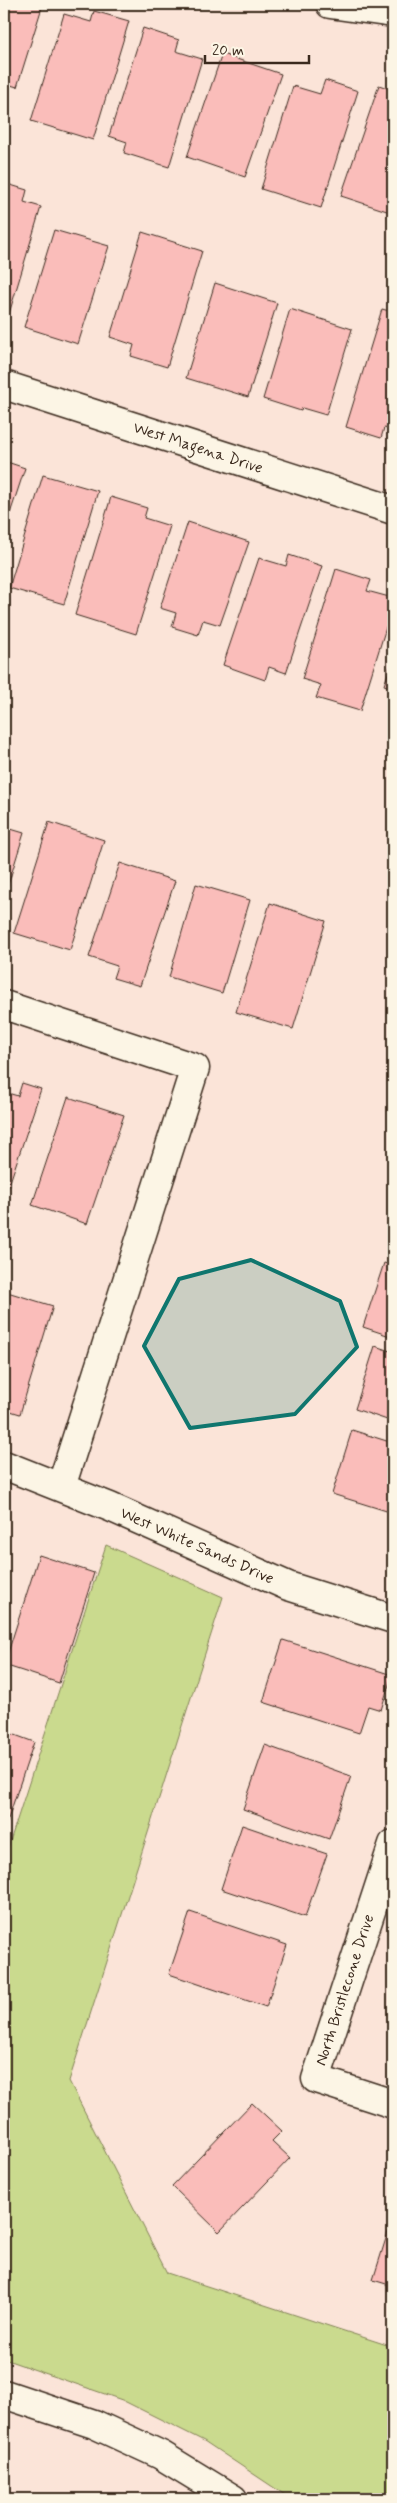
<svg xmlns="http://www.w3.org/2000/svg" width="397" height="2503" font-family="Mynerve,sans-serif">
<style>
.green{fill:#cada8e;stroke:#828256}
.building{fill:#fabdba;stroke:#3b2a1e}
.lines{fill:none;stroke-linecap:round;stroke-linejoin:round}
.minor-casing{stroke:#3b2a1e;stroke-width:31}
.minor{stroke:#fcf5e5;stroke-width:28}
.marked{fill:#0f766e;fill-opacity:0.2;stroke:#0f766e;stroke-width:4;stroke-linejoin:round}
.labels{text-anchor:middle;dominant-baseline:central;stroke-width:4;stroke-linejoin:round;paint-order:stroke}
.street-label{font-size:16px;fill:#3b2a1e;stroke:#fcf5e5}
</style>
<rect width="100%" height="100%" fill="#fbe4d8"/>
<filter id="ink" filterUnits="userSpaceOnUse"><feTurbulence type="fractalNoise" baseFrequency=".02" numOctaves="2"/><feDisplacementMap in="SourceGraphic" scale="10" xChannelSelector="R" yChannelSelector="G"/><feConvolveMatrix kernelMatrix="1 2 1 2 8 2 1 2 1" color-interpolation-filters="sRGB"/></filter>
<g filter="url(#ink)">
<path class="green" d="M106,1545L223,1597L69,2081L167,2273L393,2347V2499H291L204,2441L122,2400L4,2359V1860Z"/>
<g class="building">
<path d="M4,4H43L17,87L4,83Z"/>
<path d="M94,11L129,21L93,140L31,121L64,14L91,22Z"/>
<path d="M143,28L179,40L176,51L202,59L169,167L124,153L127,142L109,136Z"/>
<path d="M222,54L281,74L245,177L187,157Z"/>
<path d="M325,80L358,91L321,208L261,189L293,86L320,94Z"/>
<path d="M379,85L393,90V213L341,196Z"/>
<path d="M4,183L27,190L24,202L41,207L8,317L4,316Z"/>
<path d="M54,230L109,246L78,344L24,327Z"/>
<path d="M142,232L202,251L167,367L131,356L134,345L110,337Z"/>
<path d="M215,283L277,303L248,397L186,378Z"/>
<path d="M290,309L352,329L326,415L302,408L301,411L263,399Z"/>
<path d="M382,309L393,312V430L384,428L381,438L346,427Z"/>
<path d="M4,461L25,468L4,532Z"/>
<path d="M43,475L98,491L64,604L9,588Z"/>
<path d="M111,497L147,508L144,518L170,526L136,634L75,615Z"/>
<path d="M188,522L249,542L220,625L203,620L198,635L172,627L176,613L160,608Z"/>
<path d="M289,555L322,566L286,673L269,667L265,680L223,665L259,558L286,566Z"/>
<path d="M336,569L371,580L367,591L393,598V605L360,711L316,698L321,685L302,679Z"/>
<path d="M393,659V688L384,685Z"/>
<path d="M49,822L104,840L70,950L14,933Z"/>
<path d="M4,827L24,833L4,898Z"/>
<path d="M120,863L175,881L140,986L113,978L117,966L89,957Z"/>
<path d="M196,884L250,900L222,993L169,977Z"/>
<path d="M270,903L326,921L293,1029L236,1012Z"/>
<path d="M22,1083L41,1089L6,1194L4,1193V1092L18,1096Z"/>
<path d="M68,1097L124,1115L87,1224L32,1205Z"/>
<path d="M384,1263L393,1266V1337L363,1327Z"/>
<path d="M4,1291L53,1306L20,1414L4,1409Z"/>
<path d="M375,1346L393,1352V1422L355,1409Z"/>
<path d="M352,1430L393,1443V1513L332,1494Z"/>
<path d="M4,1537L7,1538L4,1550Z"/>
<path d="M39,1555L94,1573L59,1683L4,1665Z"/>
<path d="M283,1640L392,1675L381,1710L368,1706L359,1733L263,1702Z"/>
<path d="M4,1731L34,1742L4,1831Z"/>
<path d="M265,1745L351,1776L329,1839L243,1809Z"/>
<path d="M242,1825L327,1854L305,1917L221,1889Z"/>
<path d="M190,1912L287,1945L266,2007L169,1974Z"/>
<path d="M252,2103L282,2131L272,2141L290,2158L219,2232L172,2186Z"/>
<path d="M393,2216V2286L373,2280Z"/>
</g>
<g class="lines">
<g class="minor-casing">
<g id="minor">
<path d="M330,4L393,13"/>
<path d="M4,385L393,510"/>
<path d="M4,1005L195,1068L61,1487"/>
<path d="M4,1465L110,1507L288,1586L393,1619"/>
<path d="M393,1844L316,2079L393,2104"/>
<path d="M4,2394L94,2424L161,2455L233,2499"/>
</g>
</g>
<use href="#minor" class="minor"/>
</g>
</g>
<path class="marked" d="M251,1260L340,1301L357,1347L295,1414L190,1428L144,1346L179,1279Z"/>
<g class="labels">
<g class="street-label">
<text transform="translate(198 448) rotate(18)">West Magena Drive</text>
<text transform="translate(197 1546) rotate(24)">West White Sands Drive</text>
<text transform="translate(345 1990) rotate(-72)">North Bristlecone Drive</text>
</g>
</g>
<rect width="397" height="2503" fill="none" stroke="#fcf5e5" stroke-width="20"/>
<rect x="10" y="10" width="377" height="2483" fill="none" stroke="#3b2a1e" stroke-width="2" filter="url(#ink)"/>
<path d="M205 55v8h104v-8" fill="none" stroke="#3b2a1e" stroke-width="2.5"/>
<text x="212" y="55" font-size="15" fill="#3b2a1e" stroke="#fcf5e5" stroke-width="4" paint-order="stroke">20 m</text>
</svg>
